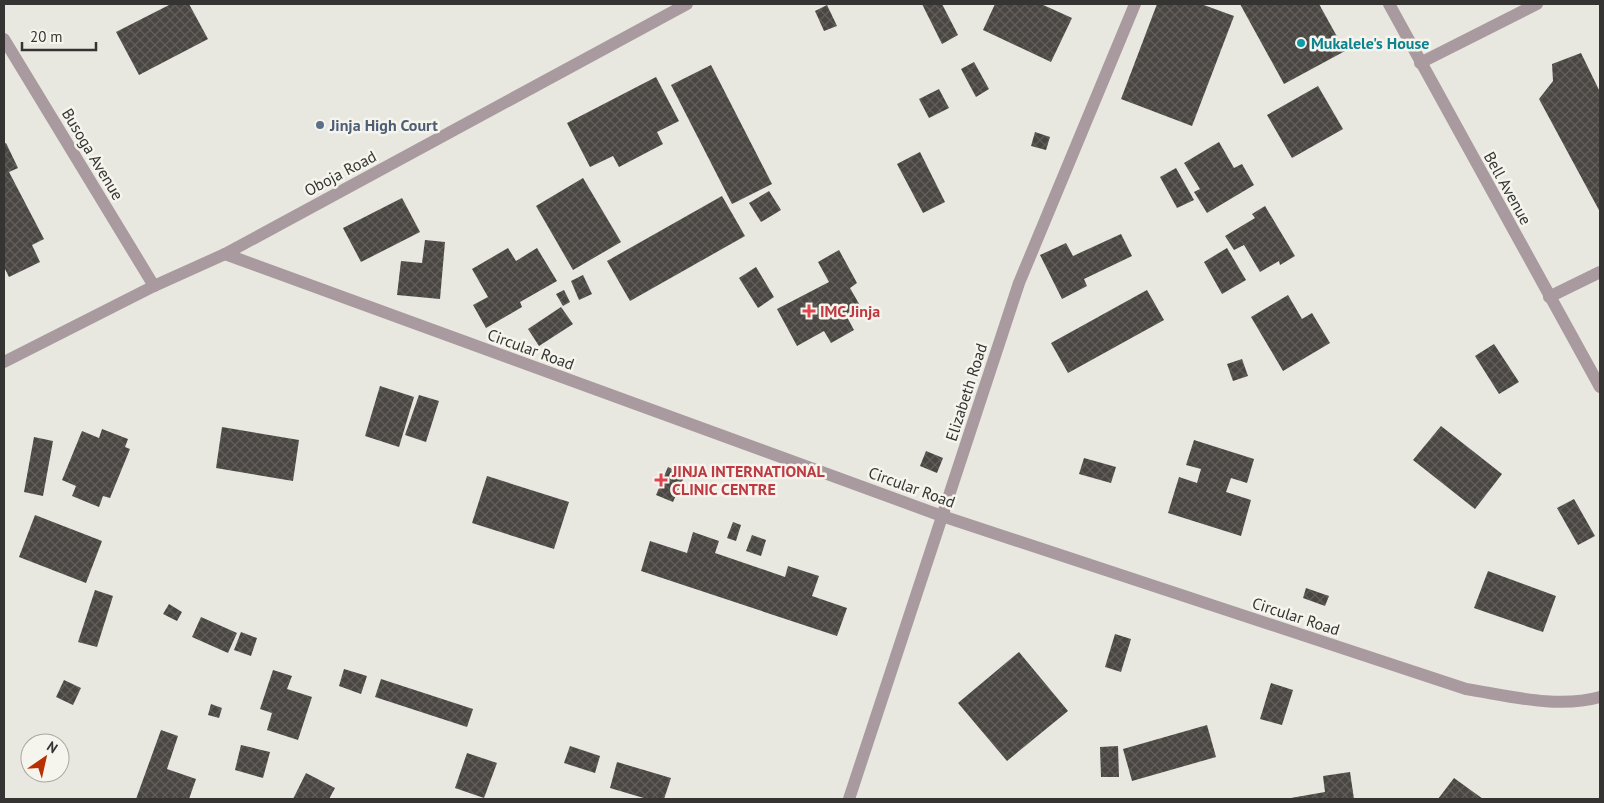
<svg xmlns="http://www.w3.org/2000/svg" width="1604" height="803" font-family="'PT Sans',sans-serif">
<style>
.building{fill:url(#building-cross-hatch)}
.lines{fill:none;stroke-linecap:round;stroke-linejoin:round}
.minor{stroke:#a99a9f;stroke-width:12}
.culture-dot{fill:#0f9aa8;stroke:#f5f4ed;stroke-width:2}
.service-dot{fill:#5c6f8a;stroke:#f5f4ed;stroke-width:2}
.health-dot{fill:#e0444e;stroke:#f5f4ed;stroke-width:2}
.labels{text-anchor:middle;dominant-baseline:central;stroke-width:5;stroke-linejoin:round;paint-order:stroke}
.culture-label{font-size:16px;font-weight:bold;fill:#0d838f;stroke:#f5f4ed;text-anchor:start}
.service-label{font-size:16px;font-weight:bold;fill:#4e5e75;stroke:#f5f4ed;text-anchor:start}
.street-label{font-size:16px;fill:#353432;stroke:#f5f4ed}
.health-label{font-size:16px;font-weight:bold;fill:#be3a42;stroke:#f5f4ed;text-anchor:start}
</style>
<defs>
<pattern id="building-cross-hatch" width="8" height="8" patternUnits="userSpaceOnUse" patternTransform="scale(1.25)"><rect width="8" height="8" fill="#4a4642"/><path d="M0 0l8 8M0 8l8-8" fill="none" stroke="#625f5c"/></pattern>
</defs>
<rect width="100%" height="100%" fill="#e8e7e0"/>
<g class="building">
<path d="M171,4H189L208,39L139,75L116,32Z"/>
<path d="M922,4H942L958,35L942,44Z"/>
<path d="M995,4H1041L1072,18L1051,62L983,30Z"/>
<path d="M1157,4H1201L1234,16L1192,126L1121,99Z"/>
<path d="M1240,4H1319L1345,51L1284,84Z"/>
<path d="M827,5L837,26L824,31L815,11Z"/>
<path d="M1581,53L1600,92V212L1539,99L1553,81L1552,64Z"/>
<path d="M974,62L989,89L976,97L961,69Z"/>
<path d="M711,65L772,184L732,204L671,85Z"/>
<path d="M656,77L679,121L657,132L663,144L619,167L613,156L590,167L567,123Z"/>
<path d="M1318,86L1343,129L1292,158L1267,115Z"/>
<path d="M939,89L949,108L929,118L919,99Z"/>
<path d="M1035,132L1050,137L1046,150L1031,146Z"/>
<path d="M1219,142L1234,168L1242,164L1254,185L1207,213L1194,192L1200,189L1184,163Z"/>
<path d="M6,143L18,168L9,172L44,239L32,245L40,262L9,277L4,267V144Z"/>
<path d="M920,152L945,202L923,213L897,164Z"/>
<path d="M1176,168L1194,200L1177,208L1160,177Z"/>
<path d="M583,178L621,242L573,270L536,206Z"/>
<path d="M769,191L781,210L761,222L749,203Z"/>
<path d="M722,196L745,236L630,301L607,261Z"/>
<path d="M402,198L420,232L361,262L343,228Z"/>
<path d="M1265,206L1295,256L1280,265L1279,261L1260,272L1244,245L1234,250L1225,236L1255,218L1252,214Z"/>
<path d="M1121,234L1132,256L1084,279L1087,286L1062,299L1040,255L1066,243L1073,256Z"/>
<path d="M425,240L445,242L440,299L397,295L401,261L422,263Z"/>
<path d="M508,248L516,261L537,248L557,281L520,302L522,307L486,328L473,305L488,297L472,269Z"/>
<path d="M1227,248L1246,280L1222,294L1204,262Z"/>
<path d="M839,250L857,283L850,288L862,309L847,317L854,330L831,343L824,331L797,346L777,309L829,282L818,262Z"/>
<path d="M756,267L774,297L758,308L739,278Z"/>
<path d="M583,275L592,294L579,300L571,281Z"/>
<path d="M564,290L570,302L563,306L556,294Z"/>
<path d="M1147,290L1164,320L1068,373L1051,343Z"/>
<path d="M1288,295L1302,319L1312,313L1330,343L1283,371L1251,317Z"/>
<path d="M561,307L573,324L539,346L528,329Z"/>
<path d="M1494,344L1519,382L1499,394L1475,356Z"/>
<path d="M1242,359L1248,376L1233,381L1227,364Z"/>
<path d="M380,386L414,397L399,447L365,436Z"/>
<path d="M419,395L439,401L426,442L405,435Z"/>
<path d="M1441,426L1502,474L1475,509L1413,460Z"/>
<path d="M222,427L299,440L293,481L216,468Z"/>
<path d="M102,429L128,439L125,447L130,449L110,498L103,496L99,507L72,496L76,486L62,480L82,431L99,438Z"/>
<path d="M34,437L53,441L43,496L24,492Z"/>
<path d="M1194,440L1254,459L1247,483L1231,478L1226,492L1251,500L1241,536L1168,513L1179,477L1197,483L1201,469L1186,465Z"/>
<path d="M926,451L943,458L937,473L920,466Z"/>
<path d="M1084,458L1116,467L1111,483L1079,474Z"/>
<path d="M668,467L685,475L673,502L656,495Z"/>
<path d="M487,476L569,502L554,549L472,523Z"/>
<path d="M1574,499L1595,536L1578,545L1557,508Z"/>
<path d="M35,515L102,541L86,583L19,557Z"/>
<path d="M733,522L741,525L736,541L727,538Z"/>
<path d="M693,532L719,541L715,553L785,577L788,566L819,576L812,596L847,608L837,636L641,571L650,541L687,553Z"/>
<path d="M752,535L766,540L761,556L746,551Z"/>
<path d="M1488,571L1556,596L1543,632L1474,608Z"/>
<path d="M1306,588L1329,596L1325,606L1303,598Z"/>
<path d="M95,590L113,596L97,647L78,642Z"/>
<path d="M169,604L182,612L177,621L163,614Z"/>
<path d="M201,617L237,633L228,653L192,637Z"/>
<path d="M241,632L257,638L251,656L234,650Z"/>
<path d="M1115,634L1131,639L1121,672L1105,667Z"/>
<path d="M1019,652L1068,711L1007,761L958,703Z"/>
<path d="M344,669L367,676L361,694L339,686Z"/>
<path d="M273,670L292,676L287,689L312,697L298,740L267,730L272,713L260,709Z"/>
<path d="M381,679L473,709L467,727L375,697Z"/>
<path d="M64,680L81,688L73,705L56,697Z"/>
<path d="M1271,683L1293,690L1282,725L1260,719Z"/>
<path d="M211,704L222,708L219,718L208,715Z"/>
<path d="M1207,725L1216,757L1132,781L1123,749Z"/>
<path d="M161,730L178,736L167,769L196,779L189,799H136Z"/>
<path d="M241,745L270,752L263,778L235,770Z"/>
<path d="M570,746L600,756L595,773L564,763Z"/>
<path d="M1118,746L1119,777H1101L1100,747Z"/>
<path d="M467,753L497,763L484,798L455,788Z"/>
<path d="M617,762L671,778L664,799H647L610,788Z"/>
<path d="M1350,772L1354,799H1285L1325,792L1323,776Z"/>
<path d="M306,773L335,788L329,799H293Z"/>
<path d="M1454,778L1483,799H1438Z"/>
</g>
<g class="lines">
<g class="minor">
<path d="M1389,4L1600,387"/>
<path d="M4,39L154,286"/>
<path d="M1420,63L1537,4"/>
<path d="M225,254L942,516L1466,689C1510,696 1557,709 1600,697"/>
<path d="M1549,297L1600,272"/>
<path d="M4,362L154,286L225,254L687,4"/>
<path d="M849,799L1019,283L1135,4"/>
</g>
</g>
<circle class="culture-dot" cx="1301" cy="43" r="5"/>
<circle class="service-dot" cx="320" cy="125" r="5"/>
<g class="health-dot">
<path d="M806.5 303.5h5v5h5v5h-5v5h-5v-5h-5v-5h5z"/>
<path d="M658.5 472.5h5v5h5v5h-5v5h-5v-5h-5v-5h5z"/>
</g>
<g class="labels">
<g class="culture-label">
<text x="1311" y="43">Mukalele's House</text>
</g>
<g class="service-label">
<text x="330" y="125">Jinja High Court</text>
</g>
<g class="street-label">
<text transform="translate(93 154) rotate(59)">Busoga Avenue</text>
<text transform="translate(340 173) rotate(-28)">Oboja Road</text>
<text transform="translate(1508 188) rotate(61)">Bell Avenue</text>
<text transform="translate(531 349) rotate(20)">Circular Road</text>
<text transform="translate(966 392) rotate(-72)">Elizabeth Road</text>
<text transform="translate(912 487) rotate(20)">Circular Road</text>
<text transform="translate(1296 616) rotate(18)">Circular Road</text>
</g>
<g class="health-label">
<text x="820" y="311">IMC Jinja</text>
<text x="672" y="471">JINJA INTERNATIONAL<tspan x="672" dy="18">CLINIC CENTRE</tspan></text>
</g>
</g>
<rect width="1604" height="803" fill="none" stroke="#353432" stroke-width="10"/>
<g transform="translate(45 758) rotate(34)"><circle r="24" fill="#f5f4ed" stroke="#a8a7a2"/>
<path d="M0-4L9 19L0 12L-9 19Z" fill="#b82f00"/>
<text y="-8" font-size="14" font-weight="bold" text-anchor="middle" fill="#353432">N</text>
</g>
<path d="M22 42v8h74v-8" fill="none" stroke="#353432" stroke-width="2.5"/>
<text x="30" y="42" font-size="15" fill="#353432" stroke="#f5f4ed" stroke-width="4" paint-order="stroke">20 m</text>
</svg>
